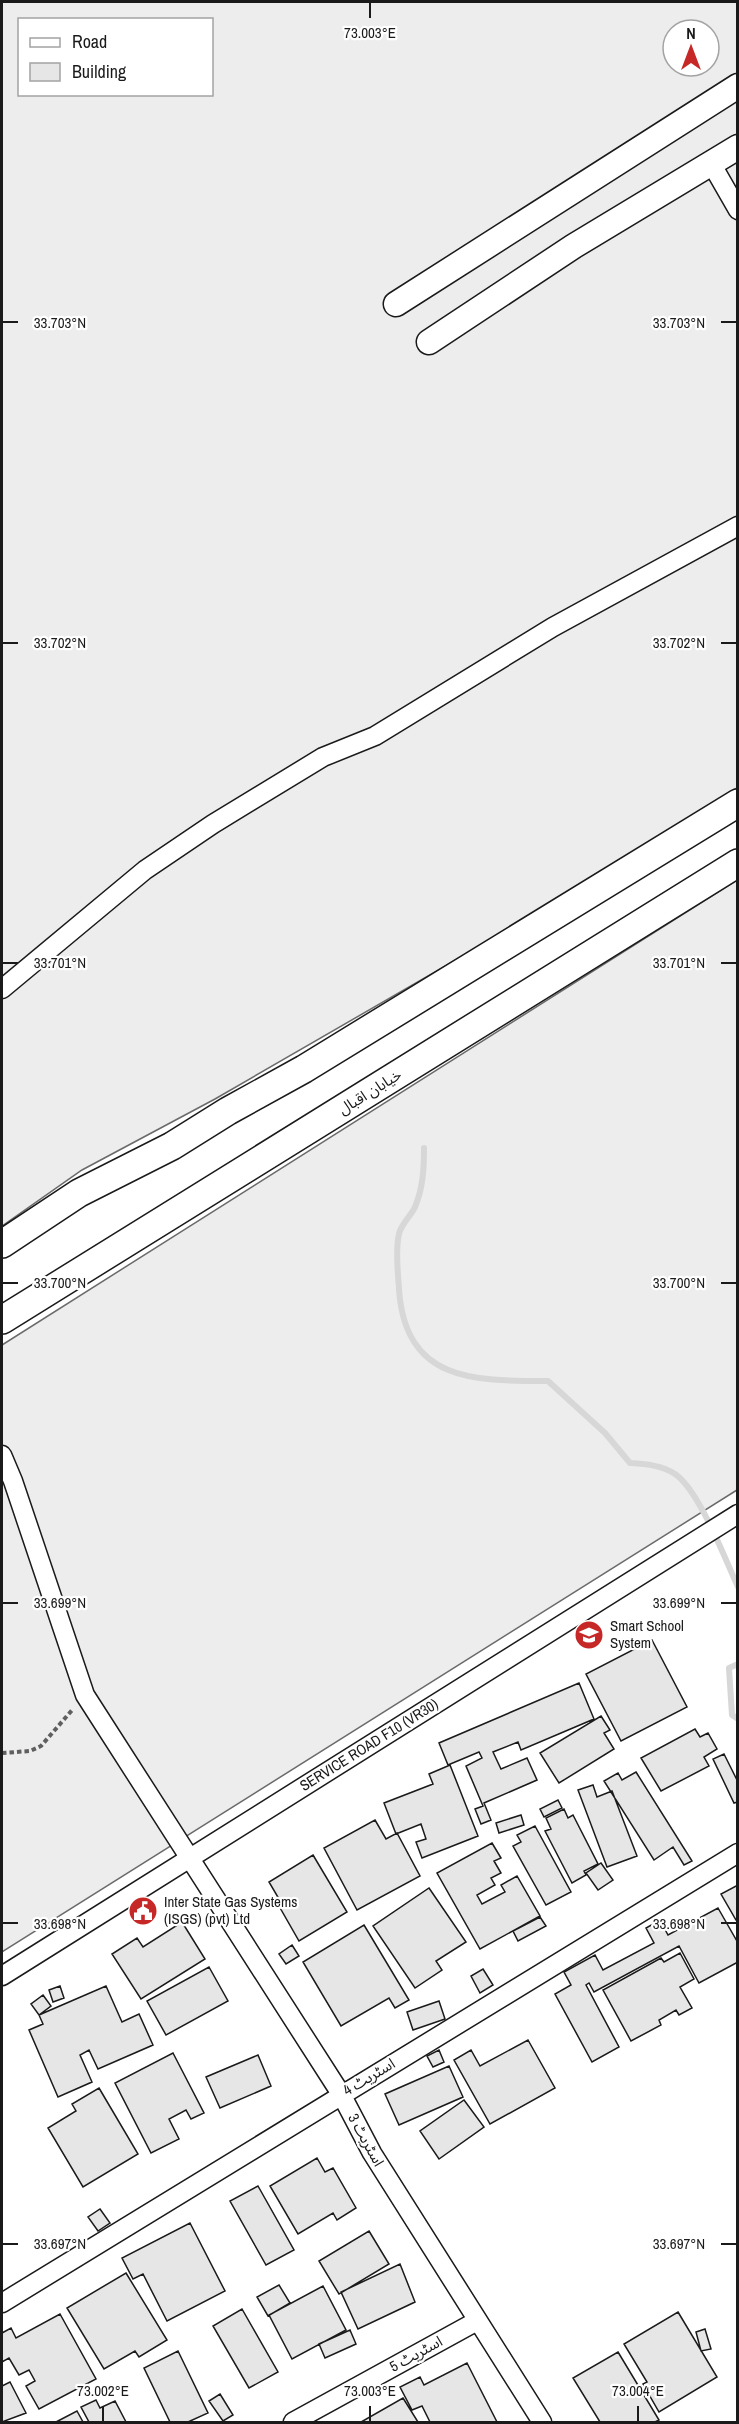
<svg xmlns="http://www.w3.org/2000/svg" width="739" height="2424" viewBox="0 0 739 2424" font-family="'Archivo Narrow','Noto Sans Arabic',sans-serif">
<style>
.built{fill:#ededed;stroke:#6a6a6a;stroke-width:1.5;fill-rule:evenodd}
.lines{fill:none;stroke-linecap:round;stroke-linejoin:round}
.stream{stroke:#d7d7d7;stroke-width:6}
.building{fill:#e6e6e6;stroke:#1a1a1a;stroke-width:1.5}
.street-casing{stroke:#1a1a1a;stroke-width:21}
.secondary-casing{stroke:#1a1a1a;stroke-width:27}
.primary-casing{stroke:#1a1a1a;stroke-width:30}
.path{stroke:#5f5f5f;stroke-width:4;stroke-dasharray:4.5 3;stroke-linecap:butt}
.street{stroke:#fff;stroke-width:18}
.secondary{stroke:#fff;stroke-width:24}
.primary{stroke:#fff;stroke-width:27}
.ticks{fill:none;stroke:#1a1a1a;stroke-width:2}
.labels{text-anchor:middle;stroke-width:4.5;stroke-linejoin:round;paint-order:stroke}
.street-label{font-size:15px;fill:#1a1a1a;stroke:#fff}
.poi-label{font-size:15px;fill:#1a1a1a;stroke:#fff;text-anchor:start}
.ticks-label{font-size:15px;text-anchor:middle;fill:#1a1a1a;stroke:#fff;stroke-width:4.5;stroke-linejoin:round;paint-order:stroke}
</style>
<rect width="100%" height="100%" fill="#fff"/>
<path class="built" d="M 2,2 L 737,2 L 737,788 L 537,913 L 215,1099 L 82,1170 L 2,1226 ZM 20,20 L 212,20 L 212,94 L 20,94 ZM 673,30 L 709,30 L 709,66 L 673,66 Z
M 737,880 L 737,1490 L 2,1952 L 2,1345 Z"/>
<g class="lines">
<path class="stream" d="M 424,1148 C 424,1169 423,1188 415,1207 C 411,1216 401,1224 399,1234 C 395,1251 398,1272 399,1289 C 405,1382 474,1381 548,1381 L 605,1433 L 630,1463 C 645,1464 662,1465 675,1474 C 699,1490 725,1559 738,1587
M 738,1664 L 729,1668 L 732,1715 L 738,1719"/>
</g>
<path class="building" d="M 652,1640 L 687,1707 L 621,1741 L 586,1674 Z
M 579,1683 L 594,1719 L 521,1750 L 518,1742 L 493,1752 L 501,1769 L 527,1758 L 537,1780 L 484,1803 L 491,1820 L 481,1824 L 475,1809 L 483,1806 L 466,1766 L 482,1758 L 479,1752 L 448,1765 L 439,1743 Z
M 601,1716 L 610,1730 L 604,1733 L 614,1749 L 559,1783 L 540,1753 Z
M 695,1729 L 700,1737 L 708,1733 L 717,1749 L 704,1757 L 709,1766 L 661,1791 L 641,1758 Z
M 724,1754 L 738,1782 L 738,1802 L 734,1803 L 713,1759 Z
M 450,1765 L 478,1836 L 422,1858 L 416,1842 L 426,1839 L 421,1824 L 396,1834 L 384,1803 L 433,1784 L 429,1774 Z
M 636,1772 L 692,1861 L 684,1865 L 673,1847 L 654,1860 L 604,1781 L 618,1773 L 622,1780 Z
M 593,1785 L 597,1797 L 612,1791 L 637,1856 L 607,1867 L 578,1790 Z
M 558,1800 L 562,1808 L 544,1817 L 540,1809 Z
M 564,1809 L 568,1818 L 573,1815 L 598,1864 L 584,1871 L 586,1875 L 572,1883 L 545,1831 L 551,1829 L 546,1818 Z
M 521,1815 L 524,1825 L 499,1833 L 496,1823 Z
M 375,1820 L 386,1839 L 397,1833 L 420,1876 L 357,1910 L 324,1848 Z
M 535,1826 L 571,1892 L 546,1905 L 513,1846 L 521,1842 L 517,1835 Z
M 492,1843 L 501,1858 L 494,1861 L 501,1873 L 491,1878 L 495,1885 L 477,1895 L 482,1904 L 505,1892 L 501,1885 L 517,1876 L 540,1916 L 480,1949 L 437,1873 Z
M 313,1855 L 347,1912 L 299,1941 L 279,1906 L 282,1904 L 269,1882 Z
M 601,1863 L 613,1880 L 598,1890 L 586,1873 Z
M 738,1885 L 738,1920 L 736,1920 L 721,1894 Z
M 429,1888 L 466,1942 L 436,1961 L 442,1970 L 415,1988 L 373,1926 Z
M 718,1908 L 738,1943 L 738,1962 L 699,1983 L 679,1946 L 594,1992 L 589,1983 L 586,1985 L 619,2047 L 592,2062 L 555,1994 L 571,1985 L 564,1972 L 595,1955 L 603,1970 L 654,1943 L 646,1928 L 660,1920 L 668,1935 Z
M 540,1917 L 546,1926 L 518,1941 L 513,1931 Z
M 182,1922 L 205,1959 L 141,1999 L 112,1954 L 137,1938 L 143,1947 Z
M 364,1925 L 409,2000 L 395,2008 L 389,1998 L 341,2026 L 303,1962 Z
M 292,1945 L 299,1956 L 286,1964 L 279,1954 Z
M 680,1953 L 694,1979 L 680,1987 L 692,2008 L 679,2015 L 676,2010 L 659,2020 L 661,2025 L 631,2041 L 603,1990 L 661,1958 L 664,1962 Z
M 209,1967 L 228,2001 L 166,2035 L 147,2001 Z
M 483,1969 L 493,1985 L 480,1993 L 471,1976 Z
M 60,1986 L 64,1998 L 53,2002 L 49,1990 Z
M 106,1986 L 122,2022 L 139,2014 L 153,2045 L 98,2069 L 89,2050 L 80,2055 L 92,2082 L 58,2097 L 29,2030 L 43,2024 L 39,2015 Z
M 43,1995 L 51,2006 L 39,2015 L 31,2004 Z
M 439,2001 L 445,2019 L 413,2030 L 407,2012 Z
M 528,2040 L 555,2088 L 490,2124 L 454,2060 L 471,2050 L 480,2066 Z
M 439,2050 L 444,2062 L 433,2067 L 427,2056 Z
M 173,2053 L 204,2113 L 191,2119 L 186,2110 L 169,2119 L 179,2139 L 151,2153 L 115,2083 Z
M 258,2055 L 271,2086 L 220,2108 L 206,2077 Z
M 449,2066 L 463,2097 L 399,2125 L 385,2094 Z
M 99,2088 L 138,2154 L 83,2187 L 48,2128 L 76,2111 L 72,2104 Z
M 464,2100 L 484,2127 L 439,2159 L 420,2131 Z
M 317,2158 L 325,2172 L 333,2168 L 356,2208 L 337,2220 L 333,2213 L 298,2234 L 270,2186 Z
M 258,2186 L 294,2250 L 266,2265 L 230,2201 Z
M 100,2209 L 110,2223 L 98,2231 L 88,2217 Z
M 190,2223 L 225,2291 L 167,2321 L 143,2274 L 133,2279 L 122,2258 Z
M 369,2231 L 389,2264 L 339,2294 L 319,2261 Z
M 400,2264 L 415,2302 L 358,2329 L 341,2292 Z
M 126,2273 L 167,2340 L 139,2357 L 135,2351 L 104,2369 L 67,2308 Z
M 279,2285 L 290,2303 L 268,2316 L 257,2297 Z
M 323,2286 L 346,2330 L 292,2359 L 269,2315 Z
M 242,2309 L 278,2372 L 249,2388 L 213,2326 Z
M 678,2312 L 717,2377 L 659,2412 L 643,2384 L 647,2382 L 624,2344 Z
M 678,2312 L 717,2377 L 659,2412 L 643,2384 L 647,2382 L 624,2344 Z
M 60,2314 L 96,2379 L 39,2409 L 26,2386 L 35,2381 L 29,2370 L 19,2375 L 9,2358 L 2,2362 L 2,2333 L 11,2328 L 16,2338 Z
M 705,2329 L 711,2349 L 701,2351 L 696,2332 Z
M 350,2330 L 356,2344 L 325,2358 L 319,2344 Z
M 178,2351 L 208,2413 L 188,2422 L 170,2422 L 144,2368 Z
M 618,2352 L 659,2420 L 655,2422 L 600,2422 L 573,2378 Z
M 618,2352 L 659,2420 L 655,2422 L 600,2422 L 573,2378 Z
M 467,2363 L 497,2422 L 430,2422 L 422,2406 L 412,2410 L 400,2387 L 420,2377 L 424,2385 Z
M 10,2382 L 26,2413 L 2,2422 L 2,2386 Z
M 220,2394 L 233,2415 L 223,2421 L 209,2401 Z
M 403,2398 L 418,2422 L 361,2422 Z
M 96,2400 L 100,2408 L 115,2401 L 126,2422 L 89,2422 L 81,2407 Z
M 77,2411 L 83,2422 L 56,2422 Z"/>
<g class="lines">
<g class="street-casing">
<path id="street" d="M 711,163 L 738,210
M 2,989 L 145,870 L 213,824 L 323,757 L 375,736 L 553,627 L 738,526
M 2,1455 L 13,1481 L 85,1695 L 341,2094 L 372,2153 L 542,2422
M 2,1976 L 738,1514
M 2,2303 L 738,1853
M 293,2422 L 477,2321"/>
</g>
<g class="secondary-casing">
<path id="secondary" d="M 396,304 L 738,86
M 429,342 L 574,246 L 738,147"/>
</g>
<g class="primary-casing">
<path id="primary" d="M 2,1244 L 79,1193 L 172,1146 L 228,1111 L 304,1069 L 738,803
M 2,1320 L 738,863"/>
</g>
<path class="path" d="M 2,1753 L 30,1751 L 41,1746 L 73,1709"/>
<use href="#street" class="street"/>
<use href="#secondary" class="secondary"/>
<use href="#primary" class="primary"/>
</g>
<path class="ticks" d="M 370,3 L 370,18M 3,322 L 18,322M 721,322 L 736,322M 3,643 L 18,643M 721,643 L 736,643M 3,963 L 18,963M 721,963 L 736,963M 3,1283 L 18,1283M 721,1283 L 736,1283M 3,1603 L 18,1603M 721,1603 L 736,1603M 3,1923 L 18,1923M 721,1923 L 736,1923M 3,2244 L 18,2244M 721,2244 L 736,2244M 103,2406 L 103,2421M 370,2406 L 370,2421M 638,2406 L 638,2421"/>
<defs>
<g id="school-disc" transform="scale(1.5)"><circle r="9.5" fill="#c62828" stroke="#fff"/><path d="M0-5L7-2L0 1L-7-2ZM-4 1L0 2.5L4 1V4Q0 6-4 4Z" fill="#fff"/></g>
<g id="civic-disc" transform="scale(1.5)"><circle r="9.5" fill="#c62828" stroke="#fff"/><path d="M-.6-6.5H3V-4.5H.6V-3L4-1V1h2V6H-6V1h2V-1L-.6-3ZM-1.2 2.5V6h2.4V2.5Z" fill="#fff"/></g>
</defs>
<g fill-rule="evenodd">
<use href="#school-disc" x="589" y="1635"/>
<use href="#civic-disc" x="143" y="1911"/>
</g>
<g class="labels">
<g class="street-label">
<text transform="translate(370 1092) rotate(-32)" y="5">خیابان اقبال</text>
<text transform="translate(369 1745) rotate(-32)" y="5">SERVICE ROAD F10 (VR30)</text>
<text transform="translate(369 2077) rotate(-31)" y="5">اسٹریٹ 4</text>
<text transform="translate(366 2140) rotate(61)" y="5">اسٹریٹ 3</text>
<text transform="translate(416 2354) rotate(-29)" y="5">اسٹریٹ 5</text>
</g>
<g class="poi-label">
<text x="610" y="1631">Smart School<tspan x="610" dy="17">System</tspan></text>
<text x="164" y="1907">Inter State Gas Systems<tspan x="164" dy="17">(ISGS) (pvt) Ltd</tspan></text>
</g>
</g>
<g class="ticks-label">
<text x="370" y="38">73.003°E</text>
<text x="60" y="328">33.703°N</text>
<text x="679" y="328">33.703°N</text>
<text x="60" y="648">33.702°N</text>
<text x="679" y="648">33.702°N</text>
<text x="60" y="968">33.701°N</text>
<text x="679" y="968">33.701°N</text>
<text x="60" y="1288">33.700°N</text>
<text x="679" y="1288">33.700°N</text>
<text x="60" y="1608">33.699°N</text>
<text x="679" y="1608">33.699°N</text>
<text x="60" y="1929">33.698°N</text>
<text x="679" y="1929">33.698°N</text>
<text x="60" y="2249">33.697°N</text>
<text x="679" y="2249">33.697°N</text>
<text x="103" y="2396">73.002°E</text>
<text x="370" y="2396">73.003°E</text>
<text x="638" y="2396">73.004°E</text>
</g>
<rect width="739" height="2424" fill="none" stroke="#1a1a1a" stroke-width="6"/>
<rect x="18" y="18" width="195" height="78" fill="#ffffff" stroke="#a3a3a3" stroke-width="1.5"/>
<rect x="30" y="38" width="30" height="9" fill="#ffffff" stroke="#a3a3a3" stroke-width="1.5"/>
<text x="72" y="48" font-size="18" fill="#1a1a1a">Road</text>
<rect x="30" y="63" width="30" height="18" fill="#e6e6e6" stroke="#a3a3a3" stroke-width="1.5"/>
<text x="72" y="78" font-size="18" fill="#1a1a1a">Building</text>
<g transform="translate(691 48)"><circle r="28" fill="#ffffff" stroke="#a3a3a3" stroke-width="1.5"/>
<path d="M0-4.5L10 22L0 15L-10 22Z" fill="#c62828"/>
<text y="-9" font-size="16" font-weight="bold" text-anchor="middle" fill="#1a1a1a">N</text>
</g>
</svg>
